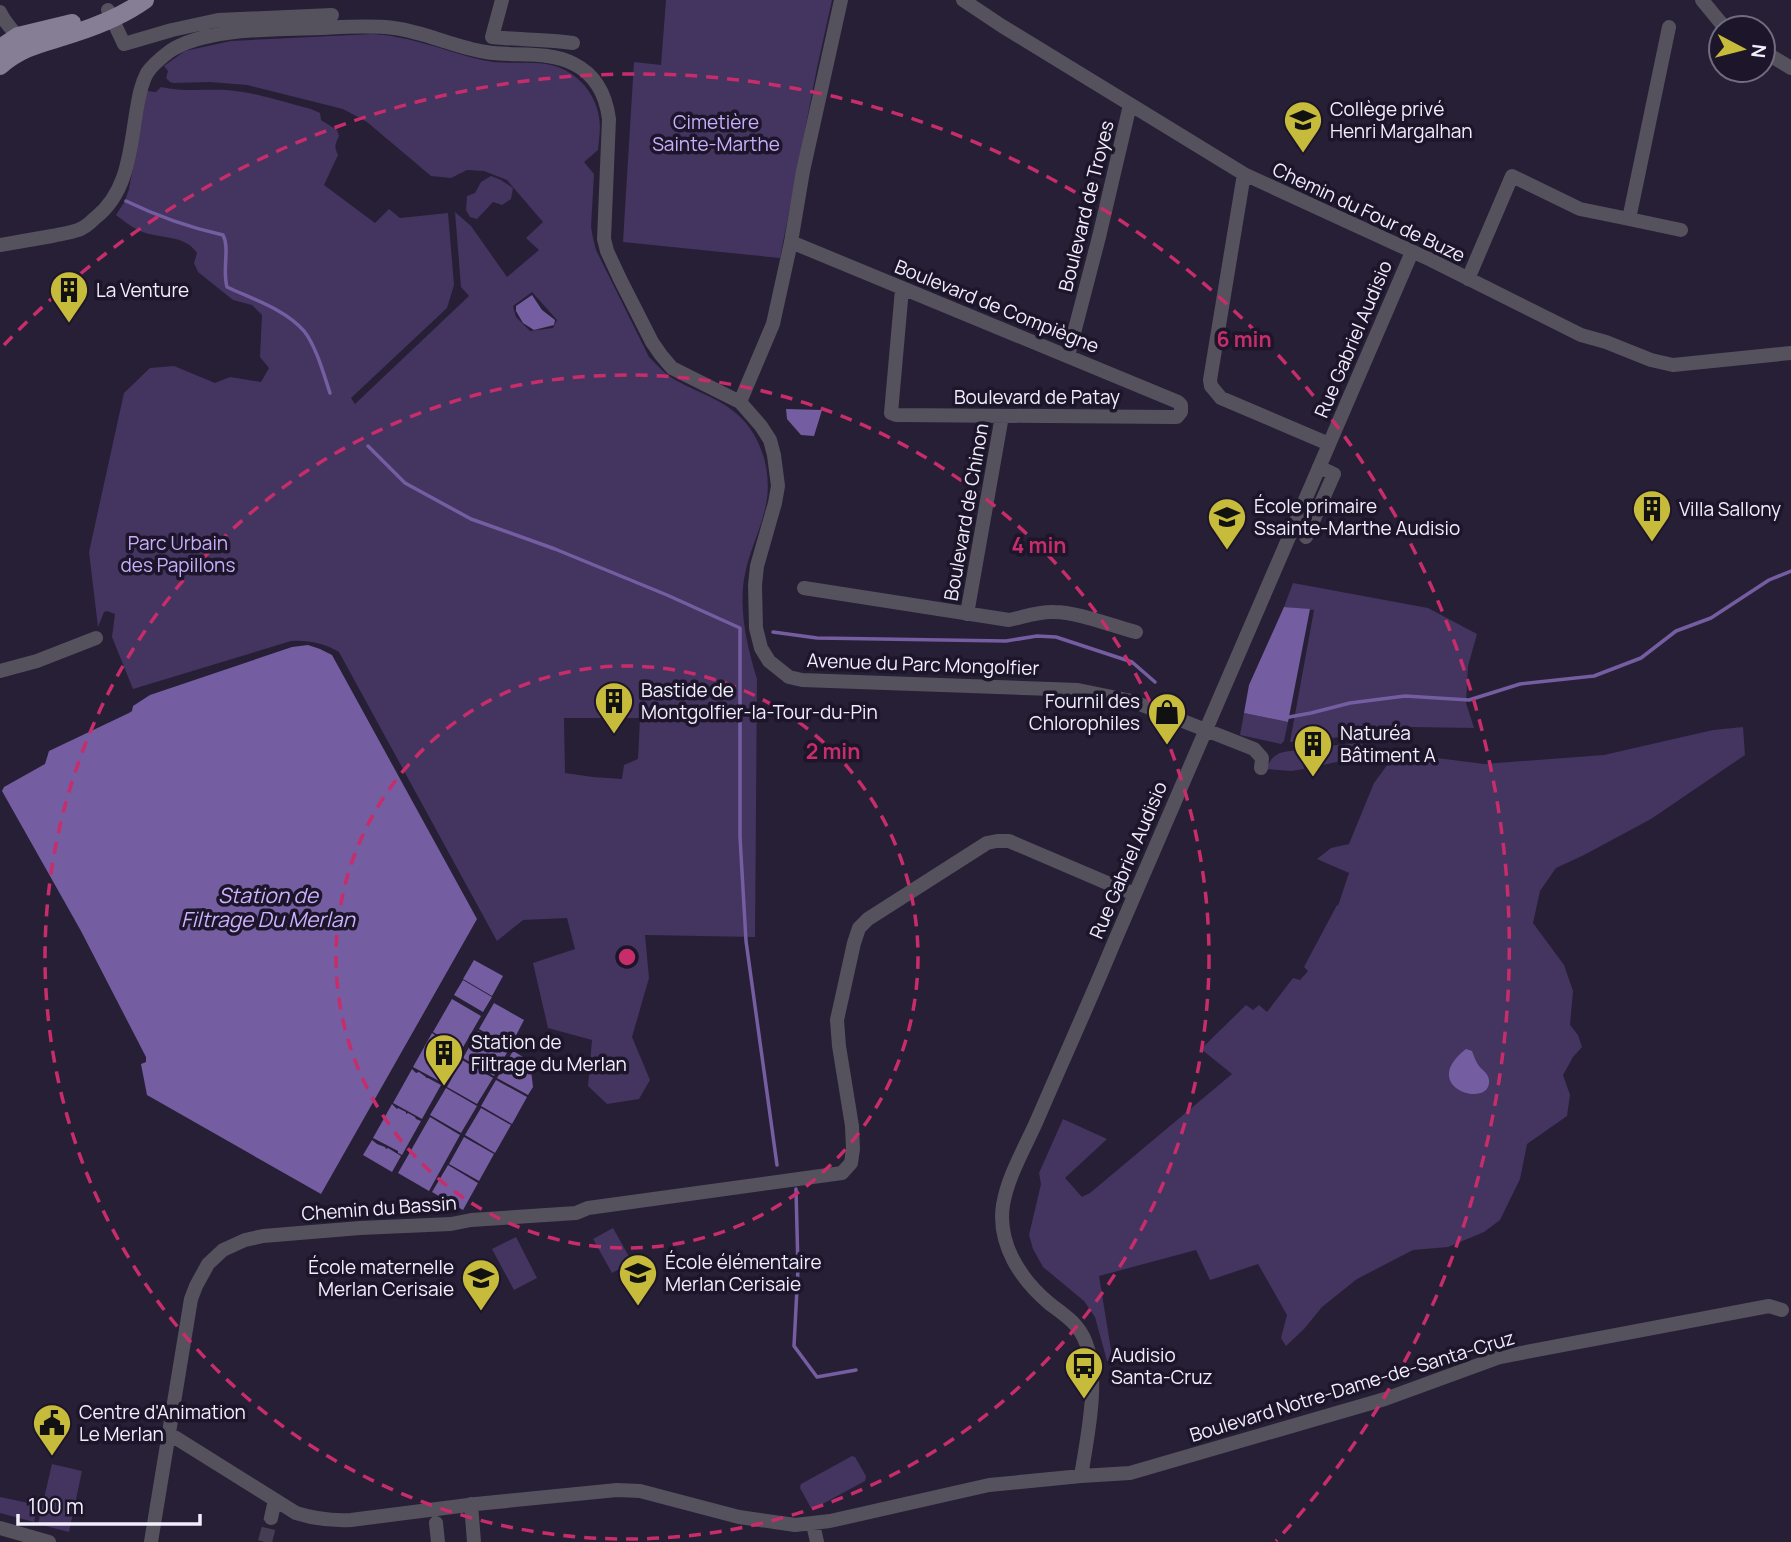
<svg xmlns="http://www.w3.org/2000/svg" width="1791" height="1542" viewBox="0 0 1791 1542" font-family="Manrope,sans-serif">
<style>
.green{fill:#443460;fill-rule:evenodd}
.water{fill:#755da1}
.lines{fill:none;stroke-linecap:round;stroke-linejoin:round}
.stream{stroke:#755da1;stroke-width:3.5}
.minor-tunnel{stroke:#453e53;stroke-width:14;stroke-dasharray:14 7;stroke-linecap:butt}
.minor{stroke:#55515d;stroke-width:14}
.major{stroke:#857e95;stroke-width:18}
.ring{fill:none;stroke:#c72d6b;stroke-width:3.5;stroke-dasharray:12 9}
.labels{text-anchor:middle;stroke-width:7;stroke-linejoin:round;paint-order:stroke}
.poi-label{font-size:19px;fill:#f2eefd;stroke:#1d162b;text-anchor:start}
.park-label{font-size:19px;fill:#c8affb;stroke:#1d162b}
.street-label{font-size:19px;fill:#f2eefd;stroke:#1d162b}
.water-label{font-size:21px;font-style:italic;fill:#ccb2ff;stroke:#1d162b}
.centre{fill:#c72d6b;stroke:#1d162b;stroke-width:3.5}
.ring-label{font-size:21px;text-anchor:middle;font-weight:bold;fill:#c72d6b;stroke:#1d162b;stroke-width:7;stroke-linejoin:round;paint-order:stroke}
</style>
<rect width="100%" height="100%" fill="#271f35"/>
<path class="green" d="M 666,0 L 832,0 L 817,68 L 780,258 L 623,242 L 634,62 L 661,65 Z
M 372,34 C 410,36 445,51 482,60 C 502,65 525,61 546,64 C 573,68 595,90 599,117 C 601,128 599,139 598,150 L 584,162 L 594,174 L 591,227 L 593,238 L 596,250 L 649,357 C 658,366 666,375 677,381 C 701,394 727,401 745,422 C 766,447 773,482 764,513 C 759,533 749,553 745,574 C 738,608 747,647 757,679 L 755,937 L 645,935 L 649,978 L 632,1037 L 650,1080 L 639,1099 L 607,1104 L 588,1086 L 592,1040 L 548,1028 L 533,963 L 575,949 L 567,918 L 523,920 L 497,941 L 339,652 C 324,643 308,640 291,641 L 133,689 L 112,637 L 115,614 L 107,611 L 104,612 L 98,627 L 89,552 L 124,393 L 150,368 L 174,366 L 215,383 L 230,377 L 261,382 L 269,368 L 260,357 L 262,315 L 252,305 L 233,300 L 198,272 L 194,263 L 197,253 C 185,234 158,239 140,231 C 131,227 123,220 116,215 L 125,201 L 129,189 L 147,91 L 156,92 L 161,87 C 183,92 204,89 226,90 C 255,92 283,102 311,109 L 320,113 L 321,120 L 337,130 L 339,136 C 335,144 334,147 338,155 L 324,185 L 375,223 L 389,209 L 400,218 L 448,213 L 454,285 L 447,308 L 351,398 L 355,404 L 469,296 L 461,287 L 455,212 L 471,226 L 507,277 L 539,250 L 526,238 L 543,222 L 507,180 L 484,171 L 467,170 L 451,178 L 431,176 L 367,122 L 343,109 L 247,85 L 210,82 L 174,83 L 170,82 L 166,78 L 168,71 L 164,66 L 185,51 L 231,41 ZM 532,292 L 557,320 L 553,328 L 530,331 L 516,317 L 513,306 ZM 564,718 L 640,718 L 638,759 L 624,765 L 622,779 L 593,777 L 565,773 Z
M 491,176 L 501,180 L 513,188 L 511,199 L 502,205 L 493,202 L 477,219 L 470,217 L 466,210 L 467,196 L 475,193 L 481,182 Z
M 1293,583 L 1428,608 L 1477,634 L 1468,666 L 1466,703 L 1474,728 L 1412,727 L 1303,742 L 1290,742 L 1314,610 L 1284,607 Z
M 1244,713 L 1288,722 L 1284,741 L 1281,744 L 1240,735 Z
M 1743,727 L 1745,755 L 1651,819 L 1584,855 L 1556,868 L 1540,891 L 1533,923 L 1564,965 L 1573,991 L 1570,1025 L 1578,1035 L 1582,1047 L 1573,1057 L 1563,1075 L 1570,1095 L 1567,1116 L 1527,1144 L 1520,1179 L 1500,1220 L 1484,1232 L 1448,1247 L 1413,1250 L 1357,1279 L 1322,1307 L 1304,1329 L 1286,1346 L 1281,1338 L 1287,1315 L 1258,1264 L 1210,1280 L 1196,1250 L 1099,1276 L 1113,1362 L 1107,1361 L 1095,1317 L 1084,1301 L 1043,1267 L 1033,1249 L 1029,1235 L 1041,1184 L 1039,1173 L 1063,1119 L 1107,1139 L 1065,1178 L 1082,1197 L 1090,1193 L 1232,1074 L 1201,1049 L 1246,1005 L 1253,1010 L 1259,1005 L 1267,1012 L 1293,978 L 1300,980 L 1308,971 L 1304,967 L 1337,905 L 1338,906 L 1349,873 L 1317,859 L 1331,848 L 1349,844 L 1374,783 L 1388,764 L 1437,758 L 1484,764 L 1604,755 L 1713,730 Z
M 1362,742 L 1364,756 L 1309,768 L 1305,749 Z
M 1300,750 L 1304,769 L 1291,771 L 1266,769 C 1274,751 1282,752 1300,750 Z
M 613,1228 L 632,1262 L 612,1273 L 593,1239 Z
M 516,1237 L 537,1278 L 514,1290 L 492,1249 Z
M 852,1456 L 855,1457 L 866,1476 L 865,1481 L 815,1508 L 811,1508 L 800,1488 L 801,1484 Z
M 52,1464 L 82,1471 L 69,1532 L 38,1524 Z
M 0,1497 L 38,1505 L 34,1522 L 0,1513 Z"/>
<path class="water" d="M 532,295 L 542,310 L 555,320 L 554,325 L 534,330 L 523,323 L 516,311 L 516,306 Z
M 786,409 L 822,410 L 814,436 L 801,435 L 787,419 Z
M 1284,607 L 1310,609 L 1288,722 L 1244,713 L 1249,685 Z
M 308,645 L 320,649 L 332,655 L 477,919 L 321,1194 L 147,1095 L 141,1064 L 146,1062 L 146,1057 L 81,931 L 2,791 L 4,787 L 45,764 L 49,751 L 129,713 L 132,711 L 133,706 L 150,695 L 292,647 Z
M 474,960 L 503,976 L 492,996 L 463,979 Z
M 463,980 L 492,997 L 483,1012 L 454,995 Z
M 452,999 L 481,1016 L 462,1049 L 433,1032 Z
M 494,1003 L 524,1020 L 510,1047 L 479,1029 Z
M 478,1031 L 509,1049 L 494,1076 L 463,1058 Z
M 432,1033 L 446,1043 L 455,1046 L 456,1048 L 461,1050 L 442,1084 L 439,1081 L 413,1067 Z
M 1466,1049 L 1472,1051 C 1474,1056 1476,1062 1479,1066 C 1483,1071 1488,1073 1489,1080 C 1492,1110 1416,1088 1466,1049 Z
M 513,1051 L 530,1061 L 533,1087 L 528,1095 L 497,1078 Z
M 462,1060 L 493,1078 L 477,1104 L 447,1087 Z
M 412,1069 L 416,1073 L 419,1072 L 426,1077 L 426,1078 L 428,1078 L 441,1085 L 422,1119 L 393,1103 Z
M 496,1080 L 527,1097 L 512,1124 L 481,1106 Z
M 446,1088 L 477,1106 L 461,1133 L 430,1115 Z
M 392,1104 L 397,1109 L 398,1108 L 406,1112 L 406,1114 L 408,1113 L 415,1117 L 416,1119 L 421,1121 L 402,1155 L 398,1153 L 398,1151 L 373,1138 Z
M 481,1108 L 511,1125 L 495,1153 L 465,1135 Z
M 430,1117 L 460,1135 L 429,1191 L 398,1173 Z
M 464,1137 L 494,1154 L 479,1181 L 449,1164 Z
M 372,1140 L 377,1144 L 385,1147 L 386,1149 L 388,1148 L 401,1156 L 392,1172 L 363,1155 Z
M 448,1165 L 478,1183 L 463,1210 L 432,1192 Z"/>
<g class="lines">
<path class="stream" d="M 126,201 C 159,217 187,227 223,235 C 230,248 222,270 227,287 C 252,299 285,309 304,331 C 316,346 324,375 330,393
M 368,446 L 405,483 L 471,519 L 555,549 L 667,595 L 740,628 L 740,837 L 746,941 L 777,1165
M 773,632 L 817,638 L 1006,641 L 1037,636 L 1056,637 L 1132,662 L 1155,682
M 1284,718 L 1311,713 L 1350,703 L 1405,696 L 1469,700 L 1520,684 L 1594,676 L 1641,658 L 1676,631 L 1711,618 L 1769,580 L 1791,571
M 796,1189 L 798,1269 L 794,1346 L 817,1377 L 856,1370"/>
<path class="minor-tunnel" d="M 265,1542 L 271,1518"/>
<path class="minor" d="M 502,0 L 492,37 C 519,40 546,39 573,43
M 963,0 L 1002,26 L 1244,174 L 1431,260 L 1581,335 L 1606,342 L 1651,360 L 1673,365 L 1791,353
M 1702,0 L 1725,28
M 108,10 L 124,44 L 172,30 L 218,20 L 332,15
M 0,12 C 5,24 16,32 22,44
M 1763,51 L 1791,68
M 1244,174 L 1210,380 L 1211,386 L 1221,398 L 1329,444
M 1629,219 L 1681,230
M 791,242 L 1178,402 L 1181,405 L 1181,412 L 1177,417 L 1173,417 L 896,415 L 891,413 L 902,289
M 0,245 C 17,242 35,239 52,236 C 60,234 70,233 78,230 C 84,228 90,223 95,218 C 129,192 130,147 137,108 C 139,96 141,84 147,73 C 153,64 162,57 170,51 C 207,27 276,30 320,28 C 344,27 370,25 394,28 C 425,32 454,47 486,52 C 514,57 548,50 574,64 C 596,75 606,96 609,119 L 604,239 L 607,251 L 620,279 L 652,342 L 661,355 L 672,368 L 740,402 L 761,426 L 770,440 L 774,455 L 778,486 L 775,503 L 757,566 L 755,585 L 756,628 L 761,648 L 769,661 L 789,677 L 802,680 L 1078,690 L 1132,701 L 1254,749 L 1262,758 L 1261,768
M 1468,279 L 1512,176 L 1580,209 L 1629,219 L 1669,27
M 1068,356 L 1099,237 L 1130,105
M 740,402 L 773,324 L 791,242 L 803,171 L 841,0
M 1306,537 L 1334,474 L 1319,467
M 804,588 L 1009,620 C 1024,617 1039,611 1054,612 C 1078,612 1112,626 1136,632
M 967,614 L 1002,416
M 0,671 L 37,661 L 96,638
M 168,1433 L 296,1513 C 315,1519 332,1521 351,1520 L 476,1504 L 617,1490 L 640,1491 L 739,1517 L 795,1525 L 830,1521 L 989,1485 L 1081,1476 L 1130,1473 L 1385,1399 L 1500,1357 L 1769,1306 L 1782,1310
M 1081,1476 C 1087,1439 1100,1378 1086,1343 C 1079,1324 1065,1315 1050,1304 C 1021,1280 997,1244 1003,1205 C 1008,1175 1026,1146 1038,1118 C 1063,1060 1089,1003 1113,945 C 1212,713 1312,482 1412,252
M 471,1504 L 474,1542
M 271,1518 L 275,1500
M 436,1523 L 438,1542
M 813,1524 L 817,1542
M 0,1528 L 49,1542
M 151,1542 L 191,1299 L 196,1286 L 208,1264 L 223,1250 L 245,1240 L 263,1236 L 360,1228 L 451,1224 L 471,1220 L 576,1213 L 588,1208 L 842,1173 L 851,1163 L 853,1149 L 852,1126 L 839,1046 L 837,1020 L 854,943 L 859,928 L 868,919 L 987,843 L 997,841 L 1009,841 L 1119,888 L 1135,894"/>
<path class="major" d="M 0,48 L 18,36 L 72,23
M 0,66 C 24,45 46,43 75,33 C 100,25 124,15 145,0"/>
</g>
<g class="ring">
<circle cx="627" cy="957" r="291"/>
<circle cx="627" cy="957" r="582"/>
<path d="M4 345A873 873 0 0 1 1276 1541"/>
</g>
<defs>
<g id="school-pin" transform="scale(2.0125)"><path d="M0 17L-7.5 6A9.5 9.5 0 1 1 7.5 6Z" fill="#c7bb3b" stroke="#1d162b"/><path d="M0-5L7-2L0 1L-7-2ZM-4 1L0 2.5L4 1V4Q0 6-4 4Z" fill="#111"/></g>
<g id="building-pin" transform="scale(2.0125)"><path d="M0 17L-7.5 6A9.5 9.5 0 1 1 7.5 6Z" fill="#c7bb3b" stroke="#1d162b"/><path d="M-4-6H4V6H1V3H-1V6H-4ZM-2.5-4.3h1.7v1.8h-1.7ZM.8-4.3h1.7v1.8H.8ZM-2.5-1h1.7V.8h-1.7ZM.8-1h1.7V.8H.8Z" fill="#111"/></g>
<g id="shop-pin" transform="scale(2.0125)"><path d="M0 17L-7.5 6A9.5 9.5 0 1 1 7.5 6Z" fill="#c7bb3b" stroke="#1d162b"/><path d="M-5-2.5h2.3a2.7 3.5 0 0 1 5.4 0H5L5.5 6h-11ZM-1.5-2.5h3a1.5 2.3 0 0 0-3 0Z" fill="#111"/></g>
<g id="bus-pin" transform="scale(2.0125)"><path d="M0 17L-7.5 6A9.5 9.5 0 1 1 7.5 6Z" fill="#c7bb3b" stroke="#1d162b"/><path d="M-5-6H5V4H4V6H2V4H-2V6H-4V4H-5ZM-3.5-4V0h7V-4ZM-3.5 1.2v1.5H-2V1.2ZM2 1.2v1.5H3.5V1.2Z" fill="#111"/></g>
<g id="civic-pin" transform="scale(2.0125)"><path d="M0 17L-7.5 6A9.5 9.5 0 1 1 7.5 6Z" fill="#c7bb3b" stroke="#1d162b"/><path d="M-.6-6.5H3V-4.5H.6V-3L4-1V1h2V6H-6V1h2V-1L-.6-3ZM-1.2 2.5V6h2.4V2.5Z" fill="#111"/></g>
</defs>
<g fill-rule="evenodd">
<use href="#school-pin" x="1303" y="120"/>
<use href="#building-pin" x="69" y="290"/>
<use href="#building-pin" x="1652" y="509"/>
<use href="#school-pin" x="1227" y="517"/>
<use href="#building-pin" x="614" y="701"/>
<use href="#shop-pin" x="1167" y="712"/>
<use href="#building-pin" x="1313" y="744"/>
<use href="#building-pin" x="444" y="1053"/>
<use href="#school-pin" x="638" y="1273"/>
<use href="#school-pin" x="481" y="1278"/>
<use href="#bus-pin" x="1084" y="1366"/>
<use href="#civic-pin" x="52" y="1423"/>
</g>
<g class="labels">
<g class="poi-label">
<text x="1330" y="116">Collège privé<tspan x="1330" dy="22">Henri Margalhan</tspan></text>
<text x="96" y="297">La Venture</text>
<text x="1254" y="513">École primaire<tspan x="1254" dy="22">Ssainte-Marthe Audisio</tspan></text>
<text x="1679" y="516">Villa Sallony</text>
<text x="641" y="697">Bastide de<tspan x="641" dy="22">Montgolfier-la-Tour-du-Pin</tspan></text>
<text x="1140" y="708" text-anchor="end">Fournil des<tspan x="1140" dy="22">Chlorophiles</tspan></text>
<text x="1340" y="740">Naturéa<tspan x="1340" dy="22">Bâtiment A</tspan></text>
<text x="471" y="1049">Station de<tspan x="471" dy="22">Filtrage du Merlan</tspan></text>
<text x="665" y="1269">École élémentaire<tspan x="665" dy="22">Merlan Cerisaie</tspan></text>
<text x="454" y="1274" text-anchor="end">École maternelle<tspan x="454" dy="22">Merlan Cerisaie</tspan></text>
<text x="1111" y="1362">Audisio<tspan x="1111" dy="22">Santa-Cruz</tspan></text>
<text x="79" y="1419">Centre d'Animation<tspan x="79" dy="22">Le Merlan</tspan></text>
</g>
<g class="park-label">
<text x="716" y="129">Cimetière<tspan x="716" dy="22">Sainte-Marthe</tspan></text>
<text x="178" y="550">Parc Urbain<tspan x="178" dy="22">des Papillons</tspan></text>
</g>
<g class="street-label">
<text transform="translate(1086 206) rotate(-76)" y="7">Boulevard de Troyes</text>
<text transform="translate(1369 212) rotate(25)" y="7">Chemin du Four de Buze</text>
<text transform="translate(997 306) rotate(22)" y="7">Boulevard de Compiègne</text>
<text transform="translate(1353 339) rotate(-67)" y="7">Rue Gabriel Audisio</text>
<text x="1037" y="404">Boulevard de Patay</text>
<text transform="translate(966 512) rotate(-80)" y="7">Boulevard de Chinon</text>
<text transform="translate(923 664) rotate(2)" y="7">Avenue du Parc Mongolfier</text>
<text transform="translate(1128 860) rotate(-67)" y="7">Rue Gabriel Audisio</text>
<text transform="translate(379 1208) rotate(-4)" y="7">Chemin du Bassin</text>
<text transform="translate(1352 1386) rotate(-17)" y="7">Boulevard Notre-Dame-de-Santa-Cruz</text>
</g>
<g class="water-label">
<text x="268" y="903">Station de<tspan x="268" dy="24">Filtrage Du Merlan</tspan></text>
</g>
</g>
<circle cx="627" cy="957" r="10" class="centre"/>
<g class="ring-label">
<text x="1244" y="347">6 min</text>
<text x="1039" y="553">4 min</text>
<text x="833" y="759">2 min</text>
</g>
<g transform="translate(1742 49) rotate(97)"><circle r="33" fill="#1d162b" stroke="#726c7f" stroke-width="2"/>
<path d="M0-5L12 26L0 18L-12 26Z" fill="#c7bb3b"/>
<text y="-10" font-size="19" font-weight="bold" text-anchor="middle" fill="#f2eefd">N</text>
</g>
<path d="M18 1514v10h182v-10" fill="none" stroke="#f2eefd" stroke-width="3.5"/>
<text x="28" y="1514" font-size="21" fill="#f2eefd" stroke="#1d162b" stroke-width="5" paint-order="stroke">100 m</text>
</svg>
